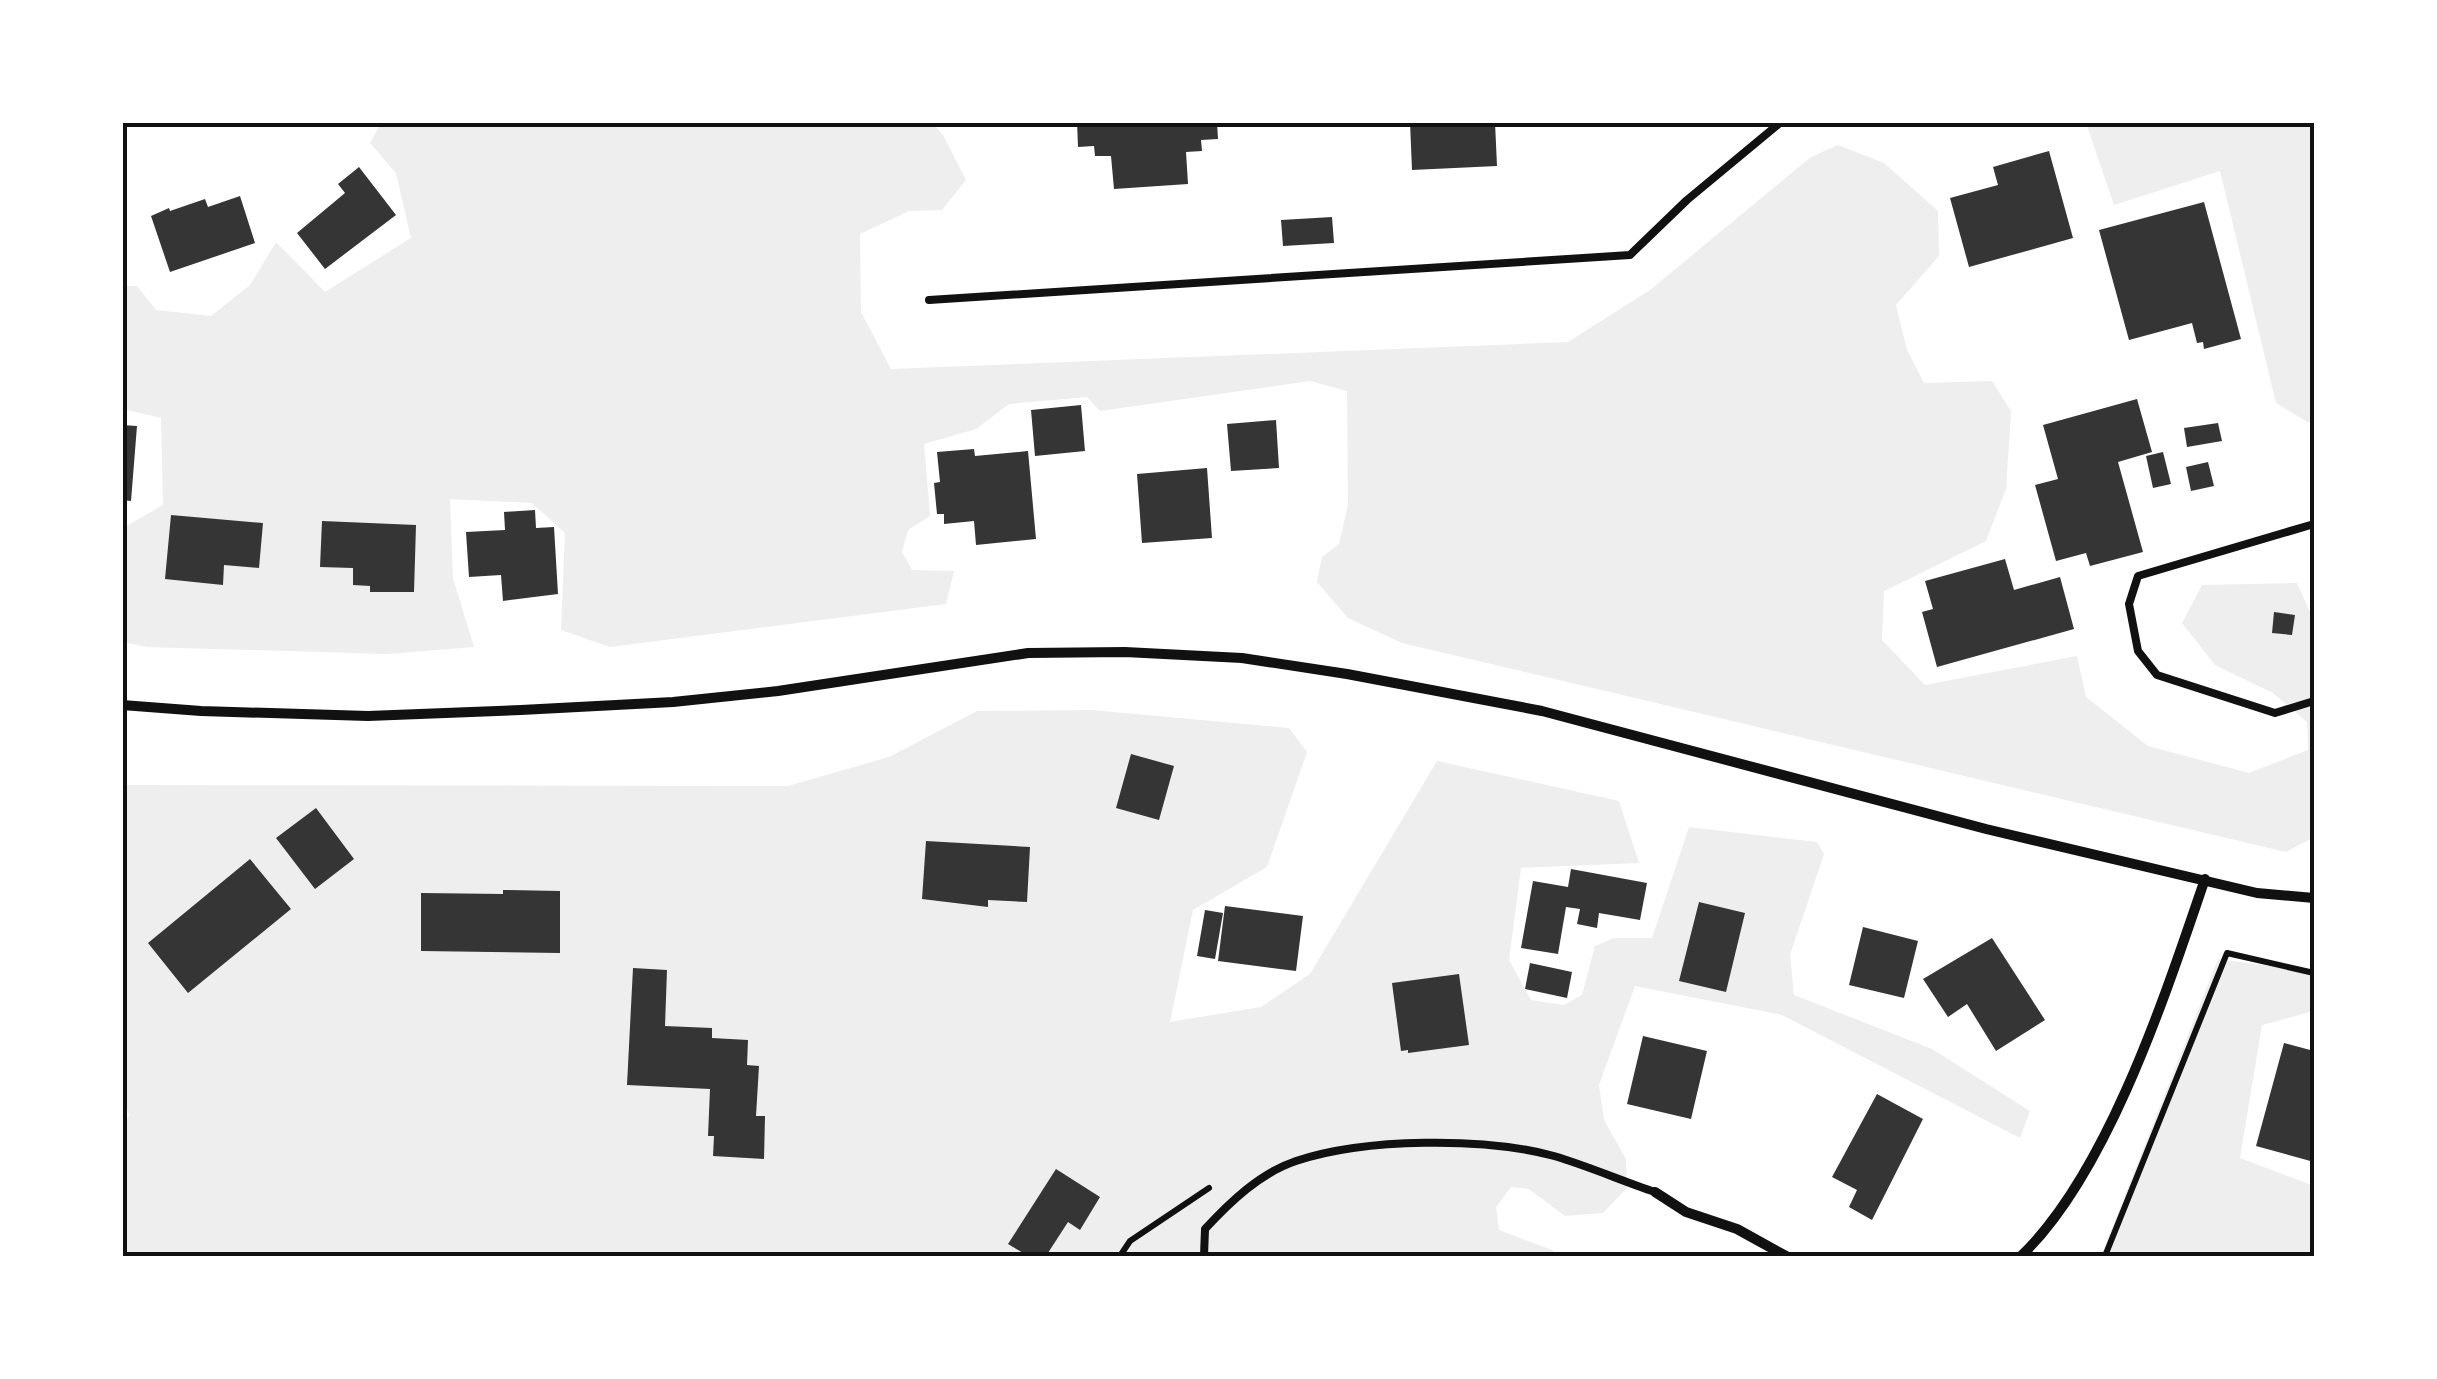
<svg xmlns="http://www.w3.org/2000/svg" width="2437" height="1379" viewBox="0 0 2437 1379" font-family="Arial,sans-serif">
<style>
.green{fill:#eee}
.building{fill:#353535}
.lines{fill:none;stroke-linecap:round;stroke-linejoin:round}
.path{stroke:#111;stroke-width:6}
.service{stroke:#111;stroke-width:8}
.minor{stroke:#111;stroke-width:10}
.neatline{fill:none;stroke:#111;stroke-width:4}
</style>
<rect width="100%" height="100%" fill="#fff"/>
<path class="green" d="M 381,123 L 932,123 L 943,135 L 966,180 L 942,210 L 909,211 L 860,234 L 861,312 L 891,369 L 1568,342 L 1650,290 L 1811,157 L 1838,145 L 1884,163 L 1938,211 L 1939,256 L 1896,305 L 1907,350 L 1924,383 L 1992,381 L 2011,411 L 2006,489 L 1986,541 L 1884,591 L 1882,640 L 1925,685 L 2077,656 L 2086,697 L 2148,746 L 2249,773 L 2308,750 L 2307,722 L 2273,693 L 2215,665 L 2182,623 L 2202,585 L 2297,583 L 2314,621 L 2314,837 L 2286,852 L 1402,643 L 1348,618 L 1317,582 L 1322,557 L 1339,544 L 1348,505 L 1347,391 L 1310,381 L 1100,411 L 1087,397 L 1009,404 L 976,429 L 924,444 L 930,516 L 908,530 L 902,552 L 912,570 L 954,571 L 946,604 L 610,647 L 561,630 L 565,533 L 532,503 L 450,499 L 453,578 L 474,647 L 387,654 L 147,647 L 123,642 L 123,528 L 163,505 L 161,418 L 123,409 L 123,286 L 137,286 L 156,310 L 211,316 L 250,285 L 276,242 L 325,292 L 411,238 L 396,173 L 370,143 Z
M 2086,123 L 2314,123 L 2314,403 L 2309,423 L 2276,403 L 2220,171 L 2114,205 Z
M 1092,710 L 1289,728 L 1307,752 L 1267,867 L 1193,910 L 1170,1022 L 1261,1007 L 1310,974 L 1437,761 L 1619,801 L 1639,863 L 1521,868 L 1509,960 L 1531,1000 L 1564,1005 L 1582,995 L 1595,946 L 1614,938 L 1652,938 L 1689,827 L 1817,842 L 1824,854 L 1790,955 L 1794,995 L 1932,1049 L 2030,1111 L 2020,1138 L 1782,1015 L 1635,986 L 1599,1085 L 1604,1120 L 1626,1159 L 1627,1188 L 1603,1213 L 1565,1216 L 1529,1189 L 1511,1187 L 1496,1207 L 1499,1230 L 1552,1250 L 1559,1256 L 123,1256 L 122,1135 L 129,1115 L 122,1095 L 123,785 L 788,786 L 889,757 L 977,711 Z
M 2218,959 L 2314,972 L 2314,1011 L 2262,1025 L 2240,1158 L 2314,1186 L 2314,1256 L 2101,1256 Z"/>
<path class="building" d="M 1077,122 L 1217,122 L 1218,139 L 1201,140 L 1202,151 L 1186,152 L 1188,184 L 1114,189 L 1111,156 L 1095,156 L 1094,146 L 1078,147 Z
M 1410,122 L 1495,122 L 1497,166 L 1412,170 Z
M 2049,151 L 2073,238 L 1969,267 L 1950,198 L 1998,185 L 1993,167 Z
M 359,167 L 396,215 L 325,269 L 297,233 L 345,193 L 338,184 Z
M 240,196 L 255,243 L 170,272 L 151,216 L 169,208 L 170,211 L 205,199 L 208,207 Z
M 2204,202 L 2241,339 L 2204,349 L 2203,342 L 2197,343 L 2192,323 L 2129,340 L 2099,230 Z
M 1332,217 L 1334,243 L 1283,246 L 1281,220 Z
M 2137,399 L 2152,452 L 2118,462 L 2143,552 L 2090,566 L 2086,553 L 2056,561 L 2035,485 L 2058,479 L 2043,425 Z
M 1081,405 L 1085,451 L 1035,456 L 1031,410 Z
M 1276,420 L 1279,468 L 1231,471 L 1227,424 Z
M 2218,423 L 2222,441 L 2187,447 L 2184,428 Z
M 122,425 L 137,426 L 131,501 L 122,500 Z
M 974,449 L 975,456 L 1028,451 L 1036,539 L 976,545 L 974,521 L 944,524 L 944,514 L 937,514 L 934,483 L 940,482 L 937,452 Z
M 2163,452 L 2171,484 L 2153,488 L 2146,456 Z
M 2208,462 L 2214,486 L 2191,491 L 2186,467 Z
M 1207,468 L 1212,538 L 1142,543 L 1137,474 Z
M 535,510 L 536,528 L 554,527 L 558,594 L 503,601 L 501,575 L 469,577 L 466,532 L 505,530 L 504,512 Z
M 171,515 L 263,523 L 259,568 L 224,565 L 223,585 L 165,579 Z
M 322,521 L 416,525 L 414,592 L 370,592 L 370,586 L 353,585 L 353,568 L 320,567 Z
M 2005,559 L 2014,590 L 2060,577 L 2074,629 L 1937,667 L 1922,612 L 1933,609 L 1925,581 Z
M 2274,612 L 2295,615 L 2292,635 L 2272,633 Z
M 1131,754 L 1174,766 L 1159,820 L 1116,808 Z
M 316,808 L 354,859 L 315,889 L 276,838 Z
M 926,841 L 1030,847 L 1027,902 L 988,900 L 988,907 L 922,899 Z
M 250,859 L 291,909 L 188,993 L 148,943 Z
M 1571,869 L 1647,883 L 1640,920 L 1599,913 L 1597,928 L 1577,924 L 1580,909 L 1566,907 L 1558,954 L 1521,948 L 1533,881 L 1568,887 Z
M 503,890 L 560,891 L 560,953 L 421,951 L 421,893 L 503,894 Z
M 1699,902 L 1745,913 L 1726,992 L 1679,981 Z
M 1225,906 L 1303,916 L 1296,971 L 1218,961 Z
M 1205,910 L 1223,913 L 1215,959 L 1197,956 Z
M 1863,927 L 1918,941 L 1904,998 L 1849,985 Z
M 1992,938 L 2045,1020 L 1996,1051 L 1967,1004 L 1948,1017 L 1923,979 Z
M 1530,963 L 1572,972 L 1567,998 L 1525,989 Z
M 633,968 L 667,970 L 665,1026 L 712,1028 L 712,1038 L 748,1040 L 747,1065 L 759,1066 L 756,1116 L 765,1116 L 764,1159 L 713,1156 L 714,1136 L 708,1136 L 710,1089 L 627,1085 Z
M 1459,974 L 1469,1045 L 1408,1053 L 1408,1050 L 1401,1051 L 1392,983 Z
M 1643,1036 L 1707,1051 L 1691,1119 L 1627,1104 Z
M 2284,1043 L 2314,1051 L 2314,1162 L 2256,1146 Z
M 1877,1094 L 1923,1119 L 1872,1220 L 1849,1207 L 1857,1190 L 1832,1177 Z
M 1056,1169 L 1100,1197 L 1080,1230 L 1068,1222 L 1046,1256 L 1028,1256 L 1008,1244 Z"/>
<g class="lines">
<path class="path" d="M 1120,1256 L 1130,1241 L 1209,1188
M 2105,1256 L 2227,953 L 2314,973"/>
<path class="service" d="M 929,300 L 1630,255 L 1687,200 L 1781,122
M 2314,524 L 2138,576 L 2129,604 L 2138,651 L 2157,675 L 2275,713 L 2314,701
M 1204,1256 L 1205,1229 C 1230,1202 1260,1173 1296,1161 C 1365,1138 1484,1137 1554,1156 C 1588,1166 1622,1181 1655,1192"/>
<path class="minor" d="M 122,705 L 201,711 L 368,716 L 521,710 L 673,702 L 778,691 L 1028,653 L 1125,652 L 1242,658 L 1347,674 L 1542,711 L 1986,829 L 2257,893 L 2314,898
M 1655,1192 L 1686,1212 L 1737,1229 L 1786,1256
M 2021,1256 C 2108,1173 2166,993 2205,879"/>
</g>
<rect width="2437" height="1379" fill="none" stroke="#ffffff" stroke-width="250"/>
<rect x="125" y="125" width="2187" height="1129" class="neatline"/>
</svg>
